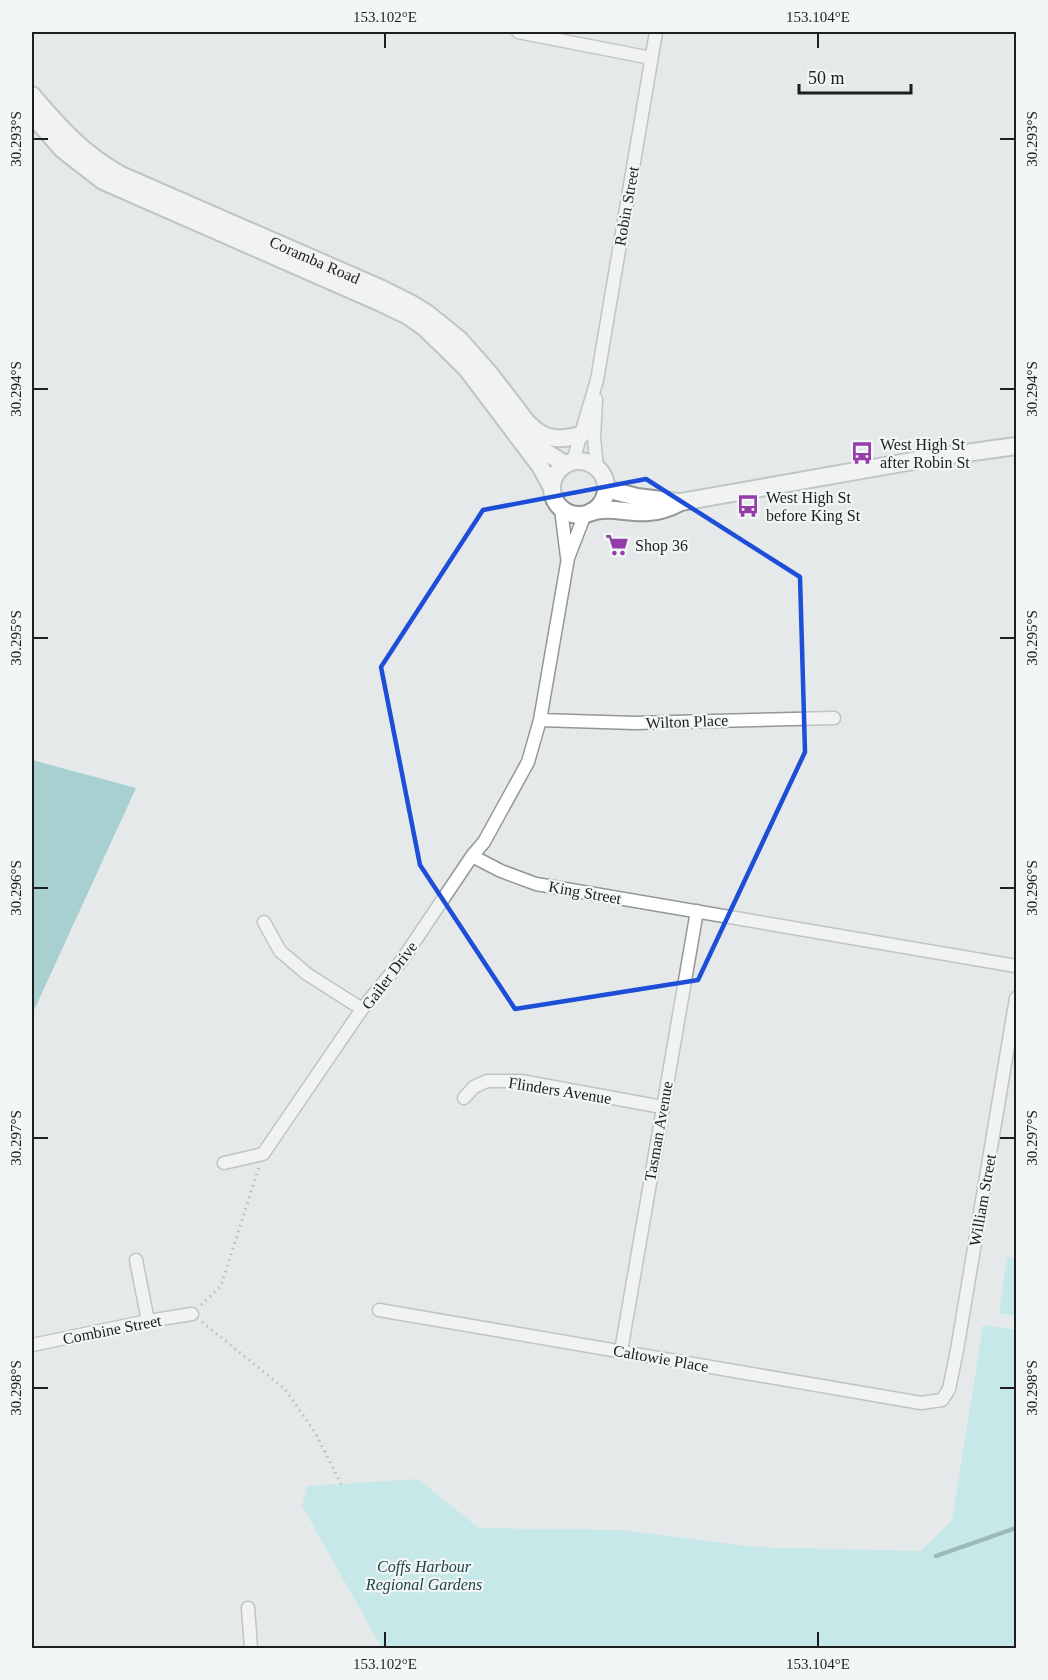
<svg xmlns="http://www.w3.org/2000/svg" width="1048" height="1680" viewBox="0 0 1048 1680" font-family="'Times New Roman',serif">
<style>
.green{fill:#a3e7e7}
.forest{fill:#60b2b3}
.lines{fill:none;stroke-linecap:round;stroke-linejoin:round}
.stream{stroke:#437e7e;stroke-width:4.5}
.street-casing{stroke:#939797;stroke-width:15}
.secondary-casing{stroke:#939797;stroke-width:20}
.path{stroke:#848787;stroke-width:3;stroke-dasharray:1.5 4.5;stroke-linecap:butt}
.street{stroke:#fff;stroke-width:12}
.secondary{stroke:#fff;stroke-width:16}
.marked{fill:none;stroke:#1d4ed8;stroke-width:4.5;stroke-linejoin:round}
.ticks{fill:none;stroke:#1d1f1f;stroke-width:2}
.labels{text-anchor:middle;stroke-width:4.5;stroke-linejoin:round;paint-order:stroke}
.street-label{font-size:16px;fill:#1d1f1f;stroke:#f2f6f6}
.poi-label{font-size:16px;fill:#1d1f1f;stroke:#f2f6f6;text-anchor:start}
.park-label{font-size:16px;font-style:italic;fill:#1d4444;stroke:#f2f6f6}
.neatline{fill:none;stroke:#1d1f1f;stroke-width:2}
.ticks-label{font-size:15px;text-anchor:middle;fill:#1d1f1f}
</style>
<rect width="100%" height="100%" fill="#e5e9e9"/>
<path class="green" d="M 1007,1257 L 1016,1259 L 1016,1316 L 999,1313 Z
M 983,1325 L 1016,1330 L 1016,1648 L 382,1648 L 302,1506 L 307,1486 L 418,1479 L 479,1528 L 622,1530 L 754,1547 L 920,1551 L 952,1521 Z"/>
<path class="forest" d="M 32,760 L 136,788 L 36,1006 L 32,1012 Z"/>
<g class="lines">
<path class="stream" d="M 936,1556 L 1016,1528"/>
<g class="street-casing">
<path id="street" d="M 518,32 L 651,58
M 596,399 L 594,438 L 597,468
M 573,461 L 597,380 L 656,32
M 561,509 L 567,557
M 540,720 L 634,723 L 834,718
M 472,856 L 501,871 L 536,884 L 1016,966
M 264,922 L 280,951 L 307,974 L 362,1009
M 464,1098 L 474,1087 L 487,1081 L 521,1081 L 662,1107
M 224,1163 L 263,1154 L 362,1009 L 402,960 L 472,856 L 484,842 L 528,762 L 540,720 L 568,558 L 585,514
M 136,1260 L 148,1321
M 379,1310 L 921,1403 L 942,1400 L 949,1389 L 957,1350 L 1016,998
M 32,1345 L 148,1321 L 192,1314
M 621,1351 L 697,911
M 248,1608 L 251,1648"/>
</g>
<g class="secondary-casing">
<g id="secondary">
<path id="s1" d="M 32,95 C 58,126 84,155 121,175 L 380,288 L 412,304 L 428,314 L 460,340 L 490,374 L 529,425 L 538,445 L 544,451 L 565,464"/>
<path d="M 32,115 L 63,150 L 103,181 L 381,303 L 408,316 L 425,328 L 466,368 L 540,466 L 551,486"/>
<path d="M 530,425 C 545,441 561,440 581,435"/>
<circle cx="579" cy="488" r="27"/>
<path d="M 606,489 L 637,497 L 678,502"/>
<path d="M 591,512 C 610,506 629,514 649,512 C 660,512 671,507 681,502 L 930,458 L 1016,446"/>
</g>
</g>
<path class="path" d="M 201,1305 L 221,1286 L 259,1167
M 202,1322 L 285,1389 L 316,1434 L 341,1484"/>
<use href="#street" class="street"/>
<use href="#secondary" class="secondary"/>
</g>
<path d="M0 0H1048V1680H0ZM 646,479 L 800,577 L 805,752 L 698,980 L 515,1009 L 420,865 L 381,667 L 483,510 Z" fill="#e5e9e9" fill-opacity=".55" fill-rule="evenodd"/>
<path class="marked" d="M 646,479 L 800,577 L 805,752 L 698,980 L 515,1009 L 420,865 L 381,667 L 483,510 Z"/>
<path class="ticks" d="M 385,33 L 385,48M 818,33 L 818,48M 33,139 L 48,139M 1000,139 L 1015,139M 33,389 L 48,389M 1000,389 L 1015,389M 33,638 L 48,638M 1000,638 L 1015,638M 33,888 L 48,888M 1000,888 L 1015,888M 33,1138 L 48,1138M 1000,1138 L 1015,1138M 33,1388 L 48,1388M 1000,1388 L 1015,1388M 385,1632 L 385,1647M 818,1632 L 818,1647"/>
<defs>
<g id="bus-bare" transform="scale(1.8)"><path d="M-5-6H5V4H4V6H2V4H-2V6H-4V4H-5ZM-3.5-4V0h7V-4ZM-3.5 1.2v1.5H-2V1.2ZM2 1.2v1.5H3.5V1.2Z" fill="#953da9" stroke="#f2f6f6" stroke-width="2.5" paint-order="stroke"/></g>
<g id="supermarket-bare" transform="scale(1.8)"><path d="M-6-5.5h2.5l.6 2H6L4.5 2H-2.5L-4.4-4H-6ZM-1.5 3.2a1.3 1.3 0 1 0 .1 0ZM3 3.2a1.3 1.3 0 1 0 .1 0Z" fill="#953da9" stroke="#f2f6f6" stroke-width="2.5" paint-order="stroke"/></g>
</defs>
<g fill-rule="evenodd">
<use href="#bus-bare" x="862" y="453"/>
<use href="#bus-bare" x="748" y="506"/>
<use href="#supermarket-bare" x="617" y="545"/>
</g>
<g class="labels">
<g class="street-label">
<text transform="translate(626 206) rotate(-80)" y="6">Robin Street</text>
<text dy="6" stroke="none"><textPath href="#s1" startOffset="332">Coramba Road</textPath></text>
<text transform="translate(687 721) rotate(-2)" y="6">Wilton Place</text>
<text transform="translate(585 892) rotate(10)" y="6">King Street</text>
<text transform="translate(389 975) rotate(-53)" y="6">Gailer Drive</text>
<text transform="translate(560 1090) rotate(9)" y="6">Flinders Avenue</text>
<text transform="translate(658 1131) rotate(-80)" y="6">Tasman Avenue</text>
<text transform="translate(982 1200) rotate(-80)" y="6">William Street</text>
<text transform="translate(112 1329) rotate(-11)" y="6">Combine Street</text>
<text transform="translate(661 1358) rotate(10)" y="6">Caltowie Place</text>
</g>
<g class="poi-label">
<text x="880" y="450">West High St<tspan x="880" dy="18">after Robin St</tspan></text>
<text x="766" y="503">West High St<tspan x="766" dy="18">before King St</tspan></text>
<text x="635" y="551">Shop 36</text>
</g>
<g class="park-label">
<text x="424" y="1572">Coffs Harbour<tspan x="424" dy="18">Regional Gardens</tspan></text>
</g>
</g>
<rect width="1048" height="1680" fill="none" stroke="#f2f6f6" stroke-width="66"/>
<path d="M799 84v9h112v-9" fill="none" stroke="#1d1f1f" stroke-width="3"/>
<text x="808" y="84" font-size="18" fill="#1d1f1f" stroke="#f2f6f6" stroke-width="4.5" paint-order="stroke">50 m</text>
<rect x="33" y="33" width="982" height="1614" class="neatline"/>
<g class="ticks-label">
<text x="385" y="22">153.102°E</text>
<text x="818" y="22">153.104°E</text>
<text transform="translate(16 139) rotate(-90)" y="5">30.293°S</text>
<text transform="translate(1032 139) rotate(-90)" y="5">30.293°S</text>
<text transform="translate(16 389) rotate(-90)" y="5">30.294°S</text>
<text transform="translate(1032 389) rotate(-90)" y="5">30.294°S</text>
<text transform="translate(16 638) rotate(-90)" y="5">30.295°S</text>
<text transform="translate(1032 638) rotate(-90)" y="5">30.295°S</text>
<text transform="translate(16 888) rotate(-90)" y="5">30.296°S</text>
<text transform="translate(1032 888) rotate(-90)" y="5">30.296°S</text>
<text transform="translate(16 1138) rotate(-90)" y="5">30.297°S</text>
<text transform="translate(1032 1138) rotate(-90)" y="5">30.297°S</text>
<text transform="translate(16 1388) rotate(-90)" y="5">30.298°S</text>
<text transform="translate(1032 1388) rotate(-90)" y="5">30.298°S</text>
<text x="385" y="1669">153.102°E</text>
<text x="818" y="1669">153.104°E</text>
</g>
</svg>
